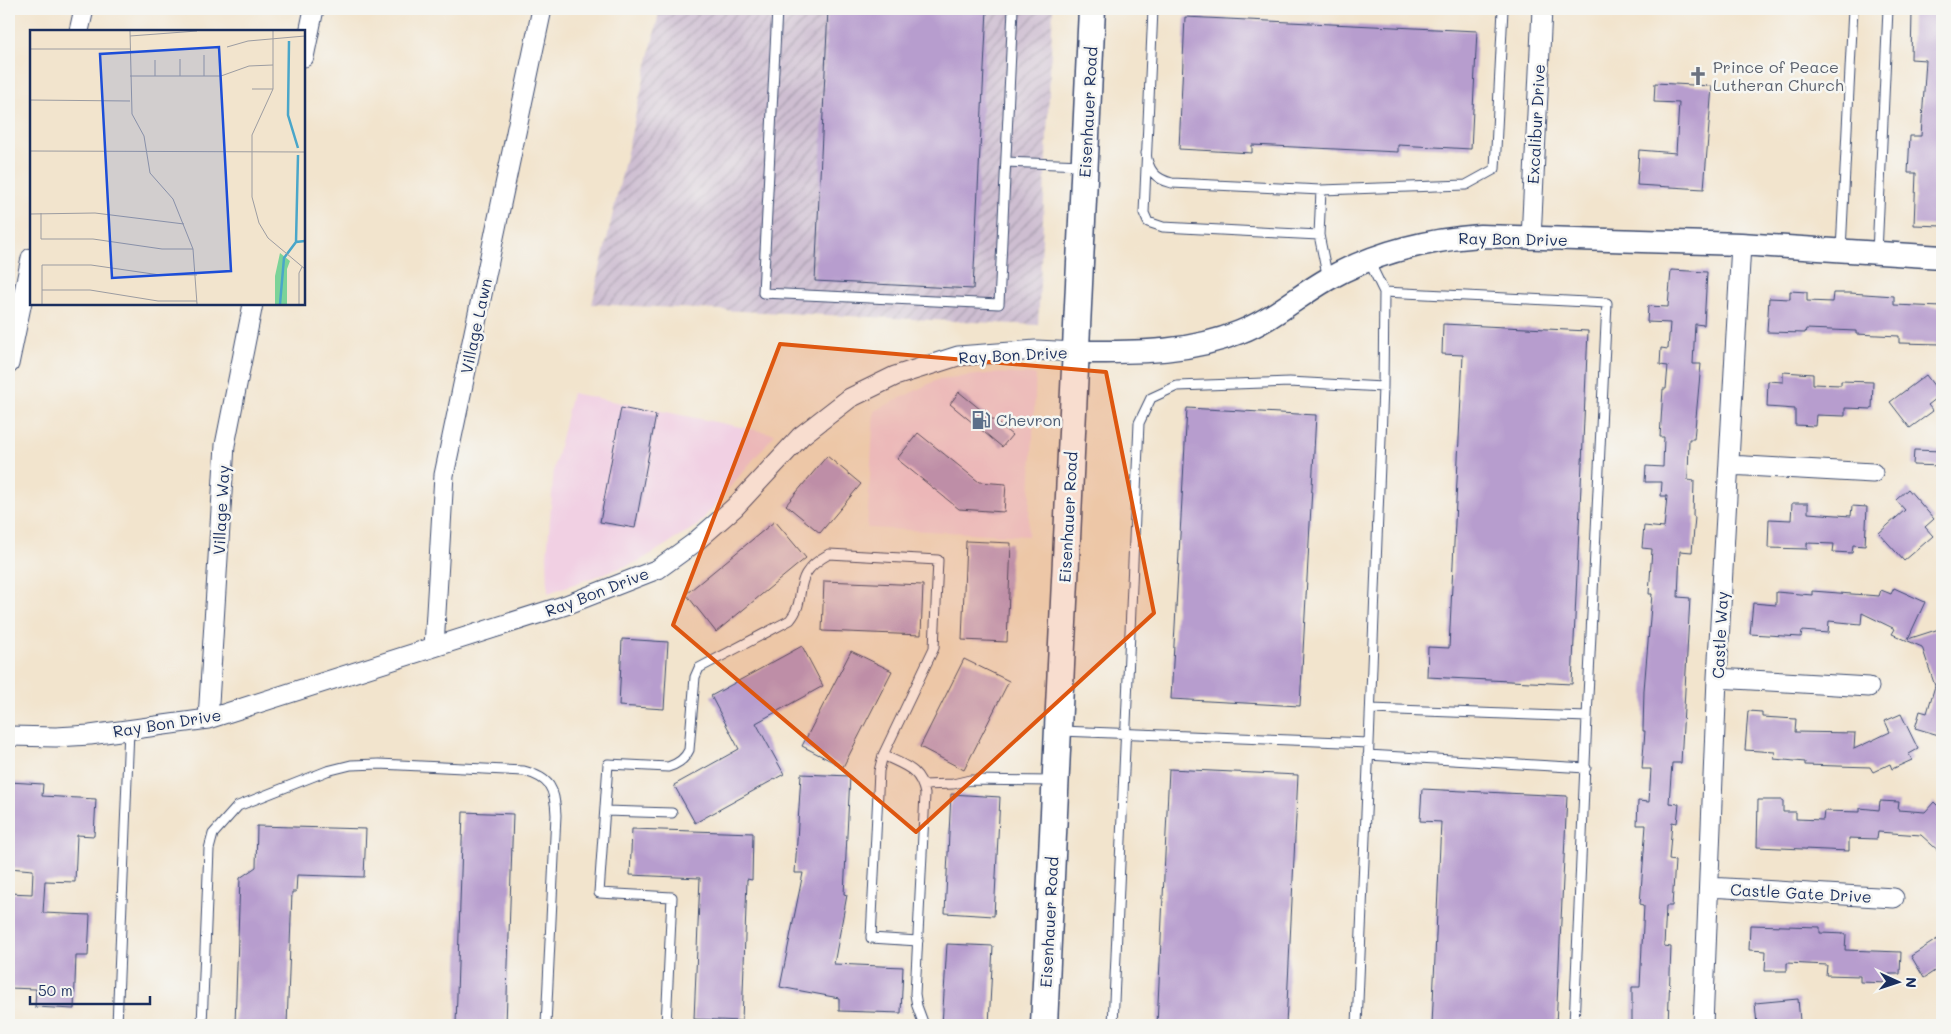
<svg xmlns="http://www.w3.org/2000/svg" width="1951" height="1034" viewBox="0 0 1951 1034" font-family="Mali,sans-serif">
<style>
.built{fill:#f1d0e3}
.industrial{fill:url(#industrial-furrows)}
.building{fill:#b79dce}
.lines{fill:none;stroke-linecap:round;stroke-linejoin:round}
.service-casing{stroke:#3b4a6f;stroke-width:11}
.minor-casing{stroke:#3b4a6f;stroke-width:21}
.tertiary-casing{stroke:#3b4a6f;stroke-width:25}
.secondary-casing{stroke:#3b4a6f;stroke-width:29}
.service{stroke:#fff;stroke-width:9}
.minor{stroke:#fff;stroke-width:19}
.tertiary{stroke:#fff;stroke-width:22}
.secondary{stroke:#fff;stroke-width:26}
.marked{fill:#de5710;fill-opacity:0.2;stroke:#de5710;stroke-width:4;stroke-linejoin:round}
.labels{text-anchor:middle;stroke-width:5;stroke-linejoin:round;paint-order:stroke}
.worship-label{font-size:16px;fill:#5b616d;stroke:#f6f6f2;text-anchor:start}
.street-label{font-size:16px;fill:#1b2f5e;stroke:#f6f6f2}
.service-label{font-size:16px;fill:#4e5e75;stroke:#f6f6f2;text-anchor:start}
.inset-river{fill:none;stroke:#4aa6c9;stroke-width:2.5}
.inset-road{fill:none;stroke:#9c9ca1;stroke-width:1}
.view{fill:#1d4ed8;fill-opacity:0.15;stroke:#1d4ed8;stroke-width:2.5}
.inset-edge{fill:none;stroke:#1b2f5e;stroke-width:2.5}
</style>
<defs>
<pattern id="industrial-furrows" width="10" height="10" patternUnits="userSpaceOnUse" patternTransform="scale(1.25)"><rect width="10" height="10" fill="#cebed1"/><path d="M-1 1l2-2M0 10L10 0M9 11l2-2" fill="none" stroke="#a69bad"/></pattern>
</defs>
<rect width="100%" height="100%" fill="#f6f6f2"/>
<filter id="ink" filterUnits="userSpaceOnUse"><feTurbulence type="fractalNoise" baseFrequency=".02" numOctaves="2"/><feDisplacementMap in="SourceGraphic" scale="10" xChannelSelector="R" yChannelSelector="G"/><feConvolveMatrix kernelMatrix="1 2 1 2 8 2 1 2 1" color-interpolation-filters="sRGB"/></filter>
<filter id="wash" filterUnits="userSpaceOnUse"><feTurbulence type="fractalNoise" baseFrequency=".0096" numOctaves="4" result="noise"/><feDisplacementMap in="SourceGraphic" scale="20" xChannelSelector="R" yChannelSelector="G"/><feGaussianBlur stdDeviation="1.12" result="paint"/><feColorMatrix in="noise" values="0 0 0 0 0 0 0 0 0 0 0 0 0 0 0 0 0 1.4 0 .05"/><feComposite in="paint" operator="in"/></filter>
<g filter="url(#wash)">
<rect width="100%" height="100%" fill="#f2e4cd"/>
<path class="built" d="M 995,373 L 1036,375 L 1028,536 L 867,528 L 874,411 L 939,379 Z
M 572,393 L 775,434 L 698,525 L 638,562 L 548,593 L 547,556 L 554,468 Z"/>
<path class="industrial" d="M 660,9 L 1053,9 L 1038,325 L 592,304 Z"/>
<g id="blocks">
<path class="building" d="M 828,9 L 987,9 L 973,289 L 815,281 Z
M 1912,12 L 1942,13 L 1938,70 L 1942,70 L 1942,226 L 1914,225 L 1916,173 L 1908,173 L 1910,136 L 1921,136 L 1926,60 L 1911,59 Z
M 1185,17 L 1477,31 L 1471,149 L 1398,145 L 1398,152 L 1252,145 L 1252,153 L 1179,149 Z
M 1655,83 L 1712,86 L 1704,189 L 1637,185 L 1639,150 L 1676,153 L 1679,103 L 1654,102 Z
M 1671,270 L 1707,272 L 1704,325 L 1695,324 L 1693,364 L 1701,364 L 1694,439 L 1689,439 L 1688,480 L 1694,481 L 1693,516 L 1695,517 L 1692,552 L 1680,551 L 1678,597 L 1690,598 L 1681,763 L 1672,763 L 1669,803 L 1679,804 L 1677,823 L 1672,822 L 1669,860 L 1675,861 L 1672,906 L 1666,906 L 1664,946 L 1671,947 L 1668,1025 L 1632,1025 L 1632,987 L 1640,987 L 1644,905 L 1640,904 L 1646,825 L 1637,825 L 1638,801 L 1649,802 L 1651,769 L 1642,769 L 1645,731 L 1643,731 L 1644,690 L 1652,594 L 1649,594 L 1652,549 L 1642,548 L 1644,526 L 1664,528 L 1667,496 L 1661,496 L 1662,482 L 1645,482 L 1646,466 L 1663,467 L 1664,437 L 1660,437 L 1663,389 L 1666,389 L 1668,366 L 1660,365 L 1661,348 L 1668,349 L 1670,323 L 1647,322 L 1648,306 L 1668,307 Z
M 1790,291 L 1807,292 L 1807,301 L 1832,302 L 1833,293 L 1850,293 L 1894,296 L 1894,305 L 1942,307 L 1942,344 L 1899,343 L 1899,336 L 1856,334 L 1856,331 L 1806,329 L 1805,333 L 1767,332 L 1769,298 L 1790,299 Z
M 1443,324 L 1588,331 L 1572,684 L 1427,677 L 1428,647 L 1449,648 L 1463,355 L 1442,354 Z
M 1783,372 L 1813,374 L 1813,384 L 1841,385 L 1841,381 L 1873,382 L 1872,409 L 1845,408 L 1845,416 L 1816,415 L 1815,426 L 1795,425 L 1795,409 L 1767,407 L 1768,381 L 1783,382 Z
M 1926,375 L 1941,395 L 1928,405 L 1933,411 L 1910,428 L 1890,402 Z
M 959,392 L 1012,435 L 1002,447 L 950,404 Z
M 621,408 L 656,415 L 635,528 L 600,522 Z
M 1187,408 L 1316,415 L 1300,706 L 1171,699 Z
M 918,433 L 979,482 L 1006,484 L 1004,512 L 959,509 L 897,459 Z
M 1914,450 L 1942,451 L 1942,466 L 1913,465 Z
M 827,456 L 861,484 L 820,533 L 786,505 Z
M 1908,489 L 1934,519 L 1925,527 L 1933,536 L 1904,561 L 1879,533 L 1905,510 L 1896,500 Z
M 1792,503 L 1808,503 L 1808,513 L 1851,516 L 1852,506 L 1867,507 L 1865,546 L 1853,545 L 1852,553 L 1833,552 L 1834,544 L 1807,543 L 1807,549 L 1768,548 L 1769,519 L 1791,520 Z
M 775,521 L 806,558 L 716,632 L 686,594 Z
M 966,541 L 1011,543 L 1007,642 L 962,640 Z
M 824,581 L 923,585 L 921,635 L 822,631 Z
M 1894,588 L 1925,602 L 1908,639 L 1939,629 L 1942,639 L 1942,736 L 1915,728 L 1920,711 L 1927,713 L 1935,686 L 1922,647 L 1892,634 L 1895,629 L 1862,613 L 1861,624 L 1829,621 L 1828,633 L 1802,631 L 1801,637 L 1750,634 L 1753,603 L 1776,605 L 1776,592 L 1812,595 L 1812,591 L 1879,596 L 1881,590 L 1891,594 Z
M 622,639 L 668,642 L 664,709 L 619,706 Z
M 802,646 L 823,686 L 756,723 L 784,774 L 695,823 L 674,785 L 739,749 L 711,696 Z
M 851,651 L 892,671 L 843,767 L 802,746 Z
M 964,659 L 1009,681 L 964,770 L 920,747 Z
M 1748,711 L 1762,712 L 1762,717 L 1796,719 L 1795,732 L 1855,733 L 1854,749 L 1890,732 L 1885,721 L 1901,714 L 1918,749 L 1909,754 L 1912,760 L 1892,769 L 1890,764 L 1873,772 L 1870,767 L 1805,765 L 1805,762 L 1774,759 L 1775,752 L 1745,750 Z
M 1169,769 L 1298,775 L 1286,1025 L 1157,1025 Z
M 801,774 L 850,776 L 844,894 L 847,895 L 834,964 L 903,967 L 901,1013 L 839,1011 L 839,998 L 780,987 L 803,873 L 795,873 Z
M 9,782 L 43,784 L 42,796 L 96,799 L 94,836 L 77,835 L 75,882 L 45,881 L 43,913 L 90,915 L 88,956 L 76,956 L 74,1009 L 35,1007 L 36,989 L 9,988 L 9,893 L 32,894 L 33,870 L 9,868 Z
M 1422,789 L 1567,796 L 1556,1025 L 1432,1025 L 1441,822 L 1420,821 Z
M 951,794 L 1000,797 L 994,916 L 945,913 Z
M 1758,800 L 1783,800 L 1783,812 L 1796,812 L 1796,819 L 1823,820 L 1824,811 L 1860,812 L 1860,808 L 1879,810 L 1880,801 L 1899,802 L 1898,810 L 1925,812 L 1934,802 L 1942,810 L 1942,854 L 1921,835 L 1878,832 L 1877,839 L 1849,838 L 1849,851 L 1757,847 Z
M 463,812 L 513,814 L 506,1025 L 456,1025 Z
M 257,826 L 366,829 L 364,877 L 297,875 L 296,892 L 292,892 L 287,1025 L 235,1025 L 240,878 L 256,867 Z
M 632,829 L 753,833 L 752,880 L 747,879 L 742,1021 L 694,1019 L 700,878 L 630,875 Z
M 1750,925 L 1820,927 L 1820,933 L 1846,934 L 1845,950 L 1901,952 L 1900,974 L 1889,974 L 1889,983 L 1860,982 L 1860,976 L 1826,975 L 1827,965 L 1787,963 L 1787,971 L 1765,971 L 1766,951 L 1749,950 Z
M 1942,936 L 1942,966 L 1924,978 L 1911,956 Z
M 947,944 L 993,946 L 989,1025 L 942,1025 Z
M 1798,999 L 1800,1021 L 1791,1022 L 1791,1025 L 1757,1025 L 1755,1003 Z"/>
</g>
</g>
<g filter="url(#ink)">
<use href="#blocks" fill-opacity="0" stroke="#3b4a6f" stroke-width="1"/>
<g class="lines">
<g class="service-casing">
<path id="service" d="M 777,9 L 763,293 L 999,304 L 1013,9
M 1153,9 L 1144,213 L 1148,222 L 1163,227 L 1319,235 L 1328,279
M 1146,153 C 1148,170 1155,179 1172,183 L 1321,190 L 1466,185 L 1495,169 L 1503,9
M 1006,162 L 1083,165
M 1319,235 L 1321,190
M 1841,250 L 1853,9
M 1877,253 L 1888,9
M 1371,709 L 1587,717 L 1607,303 L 1384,292
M 1061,731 L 1369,743 L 1383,387 L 1384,292 L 1369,261
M 883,755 C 905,766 920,768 925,794 L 915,994 L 917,1006 L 924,1025
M 1368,755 L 1586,768
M 923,785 L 953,784 L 970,780 L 1053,781
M 605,811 L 672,813
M 117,1025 L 129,730
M 202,1025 L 209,849 L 213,834 L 238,806 L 327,771 L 351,765 L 379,764 L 524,771 C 550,778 555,788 556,815 L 546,1025
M 666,1025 L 672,897 L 599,893 L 608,764 L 668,767 C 678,764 685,759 689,750 L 695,677 L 699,668 L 790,620 C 810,596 787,577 829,554 L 938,560 L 934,648 L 883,755 L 879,771 L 871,938 L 918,941
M 1113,1025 L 1139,423 L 1151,398 L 1177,386 L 1289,382 L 1383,387
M 1357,1025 L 1369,743
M 1574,1025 L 1587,717"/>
</g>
<g class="minor-casing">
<path id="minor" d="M 79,31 L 84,9
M 304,57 L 314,9
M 1531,239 L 1542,9
M 9,364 L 31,258
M 1729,465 L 1873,473
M 434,647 L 444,475 L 542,9
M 1717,678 L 1869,687
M 208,719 L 225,445 L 253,304
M 9,736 L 56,737 L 90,735 L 208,719 L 566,605 L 658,569 L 694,543 L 735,507 L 801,436 L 850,398 L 895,376 L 958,356 L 1036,350 L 1076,352
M 1709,887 L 1894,898
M 1703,1025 L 1717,678 L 1741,244"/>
</g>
<g class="tertiary-casing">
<path id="tertiary" d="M 1076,352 C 1132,352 1187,354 1240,332 C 1273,319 1298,296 1328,279 C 1376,252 1426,240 1480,236 L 1741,244 L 1942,257"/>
</g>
<g class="secondary-casing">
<path id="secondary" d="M 1044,1025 L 1092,9"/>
</g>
<use href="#service" class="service"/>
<use href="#minor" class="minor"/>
<use href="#tertiary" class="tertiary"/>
<use href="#secondary" class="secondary"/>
</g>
</g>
<path class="marked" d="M 780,344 L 1106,372 L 1154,613 L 916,832 L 673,625 Z"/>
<defs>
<g id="church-bare" transform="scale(1.5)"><path d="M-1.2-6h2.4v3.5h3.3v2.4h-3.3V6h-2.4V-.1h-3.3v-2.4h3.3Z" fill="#6b7280" stroke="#f6f6f2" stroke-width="2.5" paint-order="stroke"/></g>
<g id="fuel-bare" transform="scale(1.5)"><path d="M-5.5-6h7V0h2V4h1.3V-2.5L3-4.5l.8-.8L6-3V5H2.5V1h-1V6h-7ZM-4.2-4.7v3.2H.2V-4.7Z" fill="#5c6f8a" stroke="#f6f6f2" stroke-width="2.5" paint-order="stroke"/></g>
</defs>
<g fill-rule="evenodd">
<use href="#church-bare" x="1698" y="76"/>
<use href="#fuel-bare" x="981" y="420"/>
</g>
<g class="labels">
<g class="worship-label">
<text x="1713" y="73">Prince of Peace<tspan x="1713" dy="18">Lutheran Church</tspan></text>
</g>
<g class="street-label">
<text transform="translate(1088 112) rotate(-87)" y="6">Eisenhauer Road</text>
<text transform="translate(1536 124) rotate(-87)" y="6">Excalibur Drive</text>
<text transform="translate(1513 239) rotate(1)" y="6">Ray Bon Drive</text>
<text transform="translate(476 326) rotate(-78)" y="6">Village Lawn</text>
<text transform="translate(1013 355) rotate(-3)" y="6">Ray Bon Drive</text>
<text transform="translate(221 510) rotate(-87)" y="6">Village Way</text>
<text transform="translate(1068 517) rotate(-87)" y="6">Eisenhauer Road</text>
<text transform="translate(597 592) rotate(-21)" y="6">Ray Bon Drive</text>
<text transform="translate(1720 635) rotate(-87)" y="6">Castle Way</text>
<text transform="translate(167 723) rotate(-9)" y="6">Ray Bon Drive</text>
<text transform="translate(1801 893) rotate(3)" y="6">Castle Gate Drive</text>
<text transform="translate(1049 922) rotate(-87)" y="6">Eisenhauer Road</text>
</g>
<g class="service-label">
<text x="996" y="426">Chevron</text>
</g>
</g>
<g transform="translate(30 30)">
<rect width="275" height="275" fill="#f2e4cd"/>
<path d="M 250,223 L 260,231 L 257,239 L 257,274 L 245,274 L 245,246 Z" fill="#7bd398"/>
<path class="inset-river" d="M 259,11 L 258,85 L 268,118M 266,212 L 268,125M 250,274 L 254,228 L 266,212 L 275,211"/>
<path class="inset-road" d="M 100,1 L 102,84 L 114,106 L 120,143 L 143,169 L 163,219 L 167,274M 243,1 L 243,59 L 222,105 L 222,167 L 229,193 L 238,208 L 275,239M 100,6 L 167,1M 197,17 L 218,11 L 275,6M 0,19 L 100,19M 125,30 L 125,46M 275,32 L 275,87M 100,46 L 191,46 L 219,36 L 243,35M 150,46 L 150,29M 174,46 L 174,25M 222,59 L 243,59M 0,70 L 100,71M 0,121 L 275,122M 11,183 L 11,209 L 63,209 L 132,219 L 163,219M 0,184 L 65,183 L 154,194M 12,260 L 60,260 L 128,271 L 167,271M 12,274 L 12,235 L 61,235 L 130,245 L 167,245M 269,274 L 269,243 L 272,237"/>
<path class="view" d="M 189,17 L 201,241 L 82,248 L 70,24 Z"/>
<rect width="275" height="275" class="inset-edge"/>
</g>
<rect width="1951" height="1034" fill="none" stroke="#f6f6f2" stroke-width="30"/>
<g transform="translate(1898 982) rotate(93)" stroke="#f6f6f2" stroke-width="4" paint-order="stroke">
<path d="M0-4L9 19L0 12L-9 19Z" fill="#1b2f5e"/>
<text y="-8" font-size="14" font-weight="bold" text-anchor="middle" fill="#1b2f5e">N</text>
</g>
<path d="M30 996v8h120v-8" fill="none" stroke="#1b2f5e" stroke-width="2.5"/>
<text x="38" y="996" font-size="15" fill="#1b2f5e" stroke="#f6f6f2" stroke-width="4" paint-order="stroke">50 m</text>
</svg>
